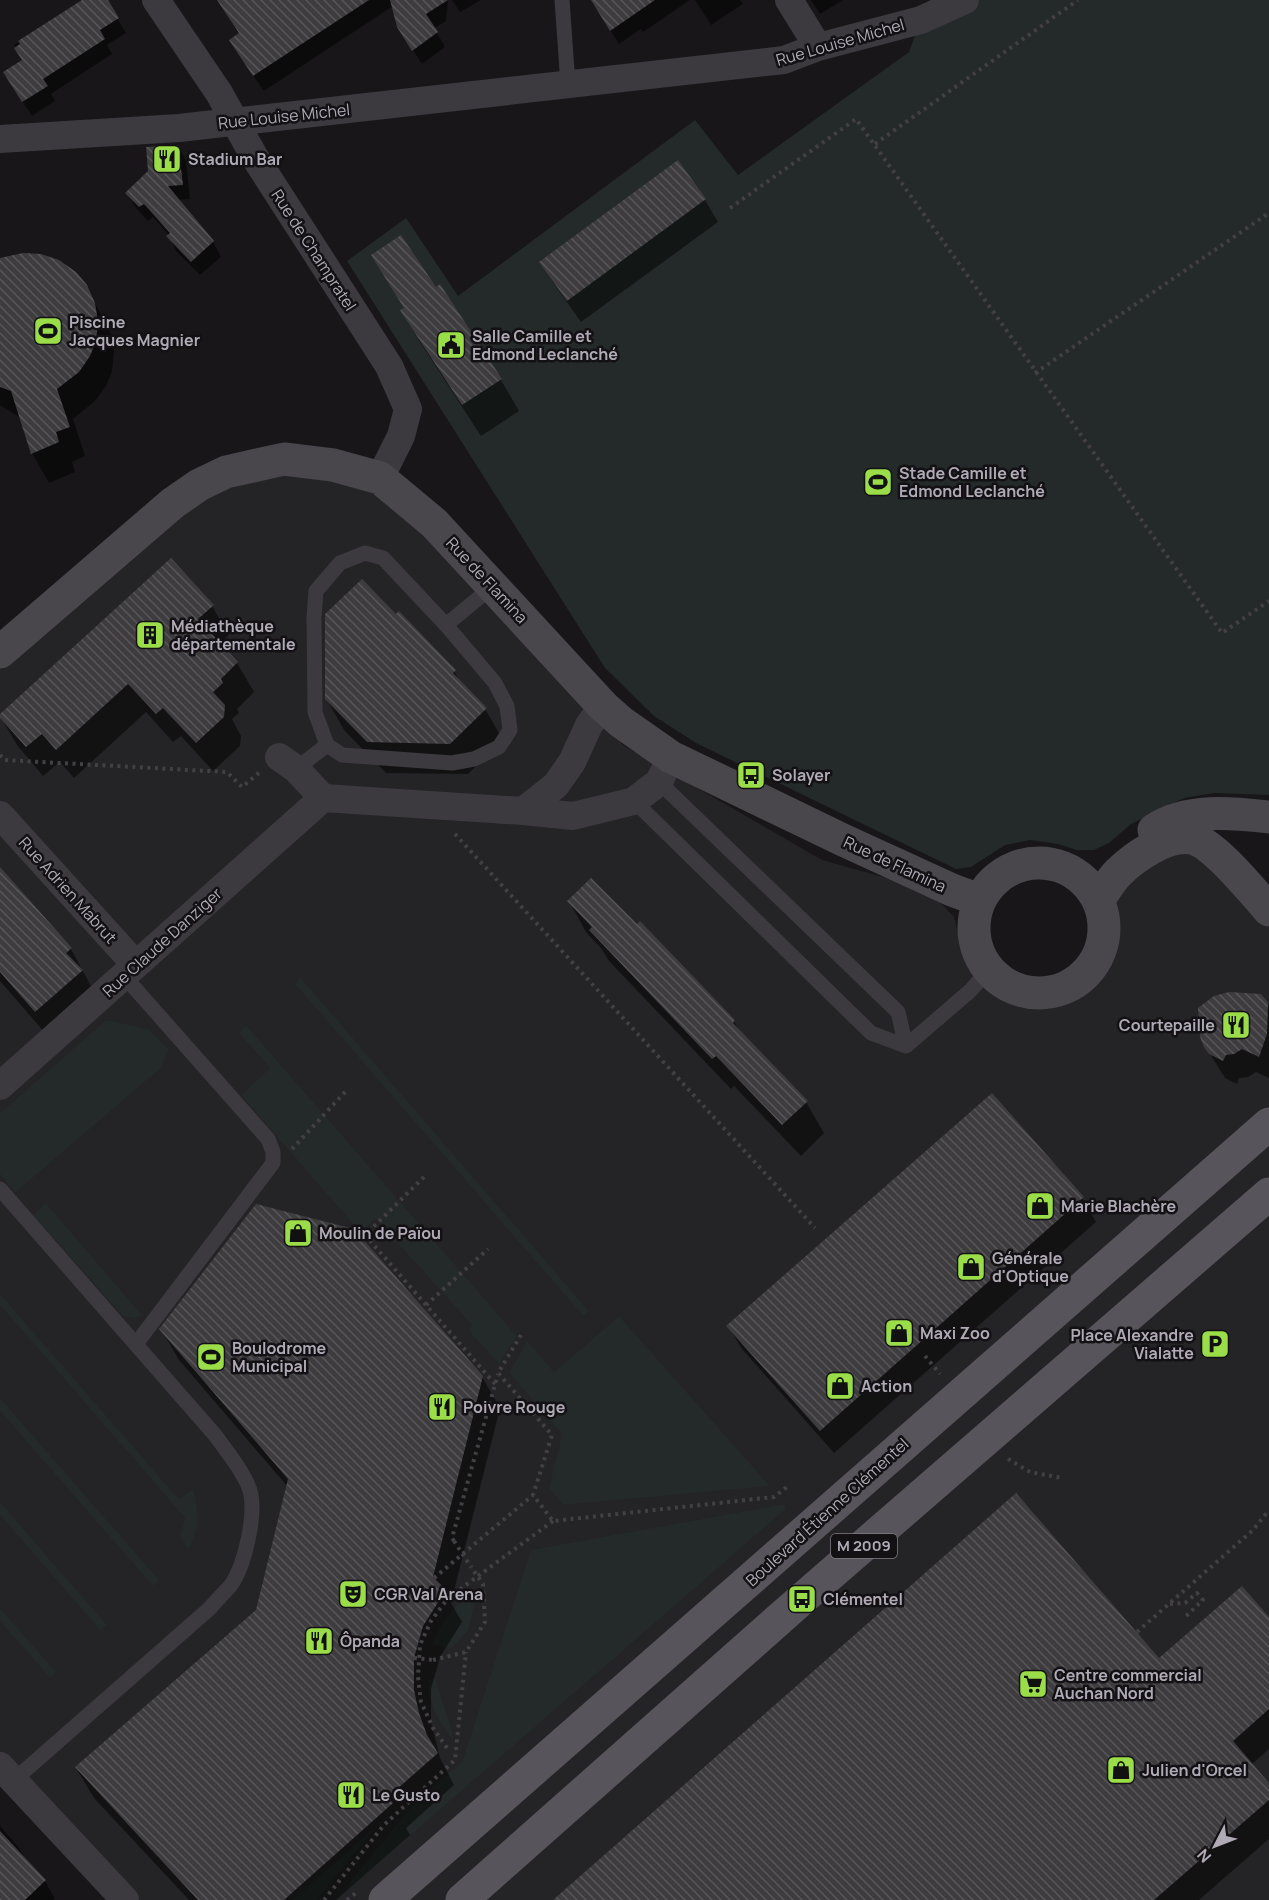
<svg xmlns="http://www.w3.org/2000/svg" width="1269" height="1900" viewBox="0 0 1269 1900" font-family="Manrope,sans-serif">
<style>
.built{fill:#242325}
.grass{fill:#232a29}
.shadow{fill:#0007}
.building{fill:url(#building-back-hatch)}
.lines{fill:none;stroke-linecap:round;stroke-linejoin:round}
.path{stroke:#434045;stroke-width:4;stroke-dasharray:3 4.5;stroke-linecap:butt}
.lane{stroke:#3d3a3f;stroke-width:15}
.street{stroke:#3d3a3f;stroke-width:28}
.secondary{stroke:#49464c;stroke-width:33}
.primary{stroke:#58545b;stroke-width:33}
.path-bridge{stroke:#434045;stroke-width:4;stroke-dasharray:3 4.5;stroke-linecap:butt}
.labels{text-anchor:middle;stroke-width:5;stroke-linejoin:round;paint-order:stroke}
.shield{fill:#131113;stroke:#817c85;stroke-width:1.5}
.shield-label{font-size:15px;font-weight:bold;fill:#b0aab6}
.street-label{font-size:16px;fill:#b0aab6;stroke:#131113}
.poi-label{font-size:16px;font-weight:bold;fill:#b0aab6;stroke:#131113;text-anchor:start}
</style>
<defs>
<pattern id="building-back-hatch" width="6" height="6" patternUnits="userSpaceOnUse" patternTransform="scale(1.5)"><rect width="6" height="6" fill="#3e3c3f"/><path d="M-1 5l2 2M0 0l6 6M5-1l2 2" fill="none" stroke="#575658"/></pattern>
</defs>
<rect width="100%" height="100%" fill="#181618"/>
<path class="built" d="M 226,472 L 380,478 L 493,586 L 623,745 L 822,860 L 890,879 L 940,902 L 954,917 L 963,951 L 972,970 L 999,994 L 1026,1004 L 1060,1004 L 1085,989 L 1108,960 L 1115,929 L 1112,894 L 1157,854 L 1195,851 L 1216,869 L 1269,928 L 1269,1900 L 110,1900 L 0,1785 L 0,652 Z"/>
<path class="grass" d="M 965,0 L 1269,0 L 1269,795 L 1214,793 L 1184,798 L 1131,824 L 1109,843 L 1094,850 L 1077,850 L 1058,844 L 1030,840 L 1005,845 L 971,867 L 956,869 L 696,743 L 654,716 L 605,668 L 347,261 L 406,218 L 458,296 L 695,120 L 738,175 L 909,52 L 921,20 Z
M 301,978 L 589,1311 L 583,1316 L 295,984 Z
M 106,1020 L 148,1029 L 169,1049 L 161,1068 L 15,1193 L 0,1174 L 0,1113 Z
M 246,1025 L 517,1336 L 499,1364 L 468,1330 L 472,1325 L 376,1219 L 360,1232 L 241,1095 L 270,1068 L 239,1033 Z
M 46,1203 L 142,1315 L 136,1318 L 123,1316 L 33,1215 Z
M 0,1294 L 179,1499 L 193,1489 C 199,1515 201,1523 189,1549 L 180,1538 L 185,1518 L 0,1305 Z
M 619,1316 L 770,1486 L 563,1505 L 549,1488 L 562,1434 L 509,1373 L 527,1341 L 554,1372 Z
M 0,1398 L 159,1580 L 153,1586 L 0,1411 Z
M 0,1502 L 107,1625 L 100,1630 L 0,1515 Z
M 785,1504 L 786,1509 L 337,1899 L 415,1802 L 462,1762 L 531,1550 Z
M 473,1590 L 474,1606 L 468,1631 L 451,1648 L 432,1645 C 442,1621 453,1607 473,1590 Z
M 0,1608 L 56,1672 L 50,1678 L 0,1621 Z
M 435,1678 L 453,1733 L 452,1739 C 436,1718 430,1707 428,1680 Z
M 376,1827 L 317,1900 L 293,1900 Z"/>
<path class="shadow" d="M 85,0 L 106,0 L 126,33 L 107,45 L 112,54 L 51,94 L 55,101 L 32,116 L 13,87 L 23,61 L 14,45 Z
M 218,0 L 448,0 L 446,21 L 434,28 L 445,47 L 422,64 L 408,42 L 393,6 L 264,91 L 240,56 L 241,34 Z
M 452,0 L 481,0 L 460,12 Z
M 602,0 L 690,0 L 643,32 L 641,29 L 619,44 L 603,18 Z
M 695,0 L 740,0 L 743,4 L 711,25 Z
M 811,0 L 843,0 L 820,14 Z
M 178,146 L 186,161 L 190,199 L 177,200 L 213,242 L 221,257 L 200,275 L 176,251 L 169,235 L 153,217 L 148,221 L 135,207 L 127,193 Z
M 678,162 L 705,200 L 718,222 L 581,322 L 554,284 L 541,262 Z
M 0,261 L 86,286 L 111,334 L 114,352 L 112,371 L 106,386 L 95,401 L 73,419 L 85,456 L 72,462 L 75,472 L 49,483 L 32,453 L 21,418 L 0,405 Z
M 440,286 L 501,380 L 519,411 L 481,436 L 420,342 L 402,311 Z
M 212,606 L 229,635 L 219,644 L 237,663 L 254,692 L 237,709 L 239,713 L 232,719 L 241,736 L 240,746 L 213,771 L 181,736 L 173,742 L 146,712 L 74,778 L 60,762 L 43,776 L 17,745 L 0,716 Z
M 454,671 L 462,685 L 485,709 L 503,740 L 468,774 L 386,773 L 344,730 L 326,698 Z
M 0,869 L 71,949 L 99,1001 L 53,1042 L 0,981 Z
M 569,901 L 734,1021 L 741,1034 L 806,1102 L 824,1133 L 801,1156 L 734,1086 L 731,1089 L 609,961 L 601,948 L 586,932 Z
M 1267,1003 L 1269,1007 L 1269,1078 L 1256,1072 L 1248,1077 L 1239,1078 L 1237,1084 L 1225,1078 L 1205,1046 Z
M 1082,1198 L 1096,1222 L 834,1453 L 742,1349 L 728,1326 Z
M 161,1329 L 482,1377 L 500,1408 L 451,1603 L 462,1622 L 440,1657 L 431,1689 L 431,1722 L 440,1758 L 454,1785 L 406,1828 L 410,1835 L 336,1900 L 189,1900 L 94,1798 L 76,1768 L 257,1611 L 288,1487 L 179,1360 Z
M 1269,1620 L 1269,1749 L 1251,1765 L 1269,1786 L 1269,1839 L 1199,1900 L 555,1900 L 1159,1660 Z
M 0,1826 L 19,1848 L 28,1863 L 45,1881 L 55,1899 L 53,1900 L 0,1900 Z"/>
<path class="building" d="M 82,0 L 108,0 L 119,18 L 100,30 L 105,39 L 43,79 L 48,86 L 22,102 L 3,72 L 22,60 L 14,48 L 20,44 L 18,41 Z
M 217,0 L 369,0 L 253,76 L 229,40 L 239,33 Z
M 390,0 L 448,0 L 426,14 L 438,32 L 412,51 L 397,27 Z
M 591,0 L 655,0 L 610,31 Z
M 178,145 L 183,185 L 168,186 L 214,241 L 191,262 L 166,236 L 170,233 L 144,204 L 139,207 L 125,193 L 148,171 L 146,147 Z
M 678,160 L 706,199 L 567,301 L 539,262 Z
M 401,235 L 436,287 L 440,284 L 502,379 L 462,405 L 400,310 L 404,308 L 371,255 Z
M 23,253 L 41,254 L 59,260 L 76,272 L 87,285 L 95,303 L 98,321 L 96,341 L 90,356 L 79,372 L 57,389 L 70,427 L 56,432 L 59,442 L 31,454 L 11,391 L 0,387 L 0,258 Z
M 171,558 L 214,605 L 198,619 L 238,662 L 221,679 L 223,683 L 213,692 L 225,705 L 224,717 L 196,743 L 163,708 L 156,714 L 128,684 L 56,750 L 42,734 L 26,747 L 0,718 L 0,714 Z
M 362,579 L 396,614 L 399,611 L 456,670 L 453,673 L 487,708 L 450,744 L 367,742 L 325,699 L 325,614 Z
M 0,867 L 72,948 L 66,953 L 83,970 L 35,1012 L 0,972 Z
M 591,878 L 637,924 L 640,921 L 735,1020 L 733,1023 L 808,1101 L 782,1125 L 716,1056 L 712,1059 L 589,930 L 592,927 L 567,901 Z
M 1229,992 L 1261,994 L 1268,1002 L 1267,1034 L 1259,1057 L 1242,1049 L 1234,1054 L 1226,1055 L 1223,1061 L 1209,1054 L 1204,1047 L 1200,1037 L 1198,1008 L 1214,996 Z
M 992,1093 L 1084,1197 L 820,1431 L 726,1326 Z
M 256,1204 L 354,1229 L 483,1376 L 433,1577 L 446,1590 L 423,1626 L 414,1658 L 414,1690 L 419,1713 L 427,1735 L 438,1753 L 388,1797 L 393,1803 L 284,1900 L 198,1900 L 75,1767 L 256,1610 L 288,1479 L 159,1329 Z
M 1016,1493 L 1159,1658 L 1242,1586 L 1269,1617 L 1269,1709 L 1233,1741 L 1269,1783 L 1269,1800 L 1154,1900 L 553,1900 Z
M 0,1831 L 46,1880 L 25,1900 L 0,1900 Z"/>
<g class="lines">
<path class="path" d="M 875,144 L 1078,0
M 730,208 L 856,119 L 1222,633 L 1269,601
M 1035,373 L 1269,213
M 0,755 L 4,760 L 227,772 L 242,787 L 260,772
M 455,834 L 815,1228
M 292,1149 L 347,1090
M 424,1177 L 365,1235 L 495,1384
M 426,1305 L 488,1249
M 521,1335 L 498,1373 L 552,1435 L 533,1495 L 553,1521 L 774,1497 L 788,1486
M 925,1356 L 940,1374
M 1008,1459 L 1030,1472 L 1062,1478
M 454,1541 L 452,1538 L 498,1374
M 434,1578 L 533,1495
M 1170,1604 L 1185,1603 L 1197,1593 L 1203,1600 L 1185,1617
M 1137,1632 L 1253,1530 L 1269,1510
M 433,1660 L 466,1652 L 485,1622 L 483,1584 L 471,1567
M 447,1748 L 433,1728 L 421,1702 L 418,1677 L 420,1645 L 431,1621 L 448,1598 L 553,1521
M 324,1900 L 384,1825 L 455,1760 L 466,1652
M 347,1900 L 357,1892"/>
<path class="lane" d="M 562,0 L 568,85
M 365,553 L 383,558 L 446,625 L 495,683 L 507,706 L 510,730 L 499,747 L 474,759 L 452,763 L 342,755 L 327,745 L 315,712 L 314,617 L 316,591 L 340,563 Z
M 446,625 L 493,586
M 296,769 L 327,745
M 634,801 L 871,1033 L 906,1046 L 898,1012 L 659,782
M 124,976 L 268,1139 L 273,1152 L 273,1163 L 136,1344
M 906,1046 L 970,991 L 989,970
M 0,1189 L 215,1435 C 226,1450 248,1477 251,1495 C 255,1518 245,1565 231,1585 C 224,1593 216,1601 209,1609 L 13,1781"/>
<path class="street" d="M 156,0 L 219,93 L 254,156 L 389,366 L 408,409 L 401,436 L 380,478
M 789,0 L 818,47
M 0,139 L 179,128 L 784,60 L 818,47 L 921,20 L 965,0
M 279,757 L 296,769 L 323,798 L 523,811 L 573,816 L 634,801 L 659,782 L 671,757
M 523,811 L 556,785 L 572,762 L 589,725 L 603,706
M 0,815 L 136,965
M 0,1086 L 323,798
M 0,1766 L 125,1900"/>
<path class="secondary" d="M 0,652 L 173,503 L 199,485 L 226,472 L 284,459 L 333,465 L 380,478 L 434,523 L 603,706 L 621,722 L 671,757 L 843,840 L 952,890 L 979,900
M 1154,830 C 1187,808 1232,813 1269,817
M974 928a65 65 0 1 1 130 0a65 65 0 1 1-130 0Z
M 1099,899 C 1105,891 1110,881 1118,873 C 1134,857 1167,834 1191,838 C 1213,842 1254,893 1269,910"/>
<path class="primary" d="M 385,1900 L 1269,1124
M 462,1900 L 802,1599 L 1269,1194"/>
<path class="path-bridge" d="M 454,1541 L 471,1567
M 414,1658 L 433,1660"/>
</g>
<defs>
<g id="restaurant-square" transform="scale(1.5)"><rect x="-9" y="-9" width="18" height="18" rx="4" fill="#9add49" stroke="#131113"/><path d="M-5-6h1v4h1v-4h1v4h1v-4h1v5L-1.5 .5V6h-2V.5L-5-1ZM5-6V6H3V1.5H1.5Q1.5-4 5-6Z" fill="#111"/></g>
<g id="stadium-square" transform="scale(1.5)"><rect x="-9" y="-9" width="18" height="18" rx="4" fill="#9add49" stroke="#131113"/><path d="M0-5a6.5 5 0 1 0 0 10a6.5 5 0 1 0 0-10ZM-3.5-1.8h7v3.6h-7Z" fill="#111"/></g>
<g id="civic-square" transform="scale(1.5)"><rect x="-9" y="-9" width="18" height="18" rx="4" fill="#9add49" stroke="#131113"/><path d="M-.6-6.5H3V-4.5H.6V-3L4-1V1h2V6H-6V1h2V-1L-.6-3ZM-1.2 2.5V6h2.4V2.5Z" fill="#111"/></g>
<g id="building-square" transform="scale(1.5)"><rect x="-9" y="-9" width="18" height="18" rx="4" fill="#9add49" stroke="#131113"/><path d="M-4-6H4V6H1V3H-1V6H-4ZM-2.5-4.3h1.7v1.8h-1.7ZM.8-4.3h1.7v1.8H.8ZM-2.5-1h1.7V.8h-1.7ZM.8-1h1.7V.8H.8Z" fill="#111"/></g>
<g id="bus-square" transform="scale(1.5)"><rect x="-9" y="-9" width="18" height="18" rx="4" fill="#9add49" stroke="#131113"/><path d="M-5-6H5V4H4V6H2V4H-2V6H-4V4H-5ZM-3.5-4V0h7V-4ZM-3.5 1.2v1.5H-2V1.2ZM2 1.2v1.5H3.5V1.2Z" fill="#111"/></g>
<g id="shop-square" transform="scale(1.5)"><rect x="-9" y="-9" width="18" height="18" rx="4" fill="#9add49" stroke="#131113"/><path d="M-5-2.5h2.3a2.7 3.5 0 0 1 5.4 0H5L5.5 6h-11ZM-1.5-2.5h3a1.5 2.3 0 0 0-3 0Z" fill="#111"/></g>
<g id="parking-square" transform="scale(1.5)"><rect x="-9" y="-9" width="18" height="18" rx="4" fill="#9add49" stroke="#131113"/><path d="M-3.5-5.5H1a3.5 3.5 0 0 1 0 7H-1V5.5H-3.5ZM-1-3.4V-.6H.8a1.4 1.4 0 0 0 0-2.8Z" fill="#111"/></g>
<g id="theatre-square" transform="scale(1.5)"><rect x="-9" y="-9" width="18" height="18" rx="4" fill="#9add49" stroke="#131113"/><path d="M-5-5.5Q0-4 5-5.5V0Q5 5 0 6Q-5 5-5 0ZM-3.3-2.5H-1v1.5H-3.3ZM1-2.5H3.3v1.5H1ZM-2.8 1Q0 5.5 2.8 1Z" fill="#111"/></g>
<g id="supermarket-square" transform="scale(1.5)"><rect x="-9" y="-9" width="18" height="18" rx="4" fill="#9add49" stroke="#131113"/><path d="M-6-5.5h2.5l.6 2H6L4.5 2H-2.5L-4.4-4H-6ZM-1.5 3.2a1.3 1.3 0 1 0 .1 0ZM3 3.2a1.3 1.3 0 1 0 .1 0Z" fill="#111"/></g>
</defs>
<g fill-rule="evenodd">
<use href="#restaurant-square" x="167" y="159"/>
<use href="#stadium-square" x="48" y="331"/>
<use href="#civic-square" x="451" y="345"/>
<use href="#stadium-square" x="878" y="482"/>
<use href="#building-square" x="150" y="635"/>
<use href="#bus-square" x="751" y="775"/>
<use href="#restaurant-square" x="1236" y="1025"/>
<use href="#shop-square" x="1040" y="1206"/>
<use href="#shop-square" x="298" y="1233"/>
<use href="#shop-square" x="971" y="1267"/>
<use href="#shop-square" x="899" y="1333"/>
<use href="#parking-square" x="1215" y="1344"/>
<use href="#stadium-square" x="211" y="1357"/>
<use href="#shop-square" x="840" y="1386"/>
<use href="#restaurant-square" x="442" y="1407"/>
<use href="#theatre-square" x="353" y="1594"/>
<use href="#bus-square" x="802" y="1599"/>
<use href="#restaurant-square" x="319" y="1641"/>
<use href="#supermarket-square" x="1033" y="1684"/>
<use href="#shop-square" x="1121" y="1770"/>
<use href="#restaurant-square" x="351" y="1795"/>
</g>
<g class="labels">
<rect class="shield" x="831" y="1534" width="66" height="24" rx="4.5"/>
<g class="shield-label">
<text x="864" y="1551">M 2009</text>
</g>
<g class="street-label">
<text transform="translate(840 42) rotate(-16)" y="6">Rue Louise Michel</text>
<text transform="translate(284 116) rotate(-6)" y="6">Rue Louise Michel</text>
<text transform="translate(314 250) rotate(57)" y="6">Rue de Champratel</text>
<text transform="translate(487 580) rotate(47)" y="6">Rue de Flamina</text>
<text transform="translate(895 864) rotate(25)" y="6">Rue de Flamina</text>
<text transform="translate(68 890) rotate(48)" y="6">Rue Adrien Mabrut</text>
<text transform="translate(162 942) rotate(-42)" y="6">Rue Claude Danziger</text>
<text transform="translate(827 1512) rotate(-42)" y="6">Boulevard Étienne Clémentel</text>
</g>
<g class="poi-label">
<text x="188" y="165">Stadium Bar</text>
<text x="69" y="328">Piscine<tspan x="69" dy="18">Jacques Magnier</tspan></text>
<text x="472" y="342">Salle Camille et<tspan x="472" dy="18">Edmond Leclanché</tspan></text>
<text x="899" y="479">Stade Camille et<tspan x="899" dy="18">Edmond Leclanché</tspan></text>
<text x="171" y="632">Médiathèque<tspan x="171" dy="18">départementale</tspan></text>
<text x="772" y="781">Solayer</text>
<text x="1215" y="1031" text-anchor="end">Courtepaille</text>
<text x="1061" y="1212">Marie Blachère</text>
<text x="319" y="1239">Moulin de Païou</text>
<text x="992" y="1264">Générale<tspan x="992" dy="18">d'Optique</tspan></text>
<text x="920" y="1339">Maxi Zoo</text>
<text x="1194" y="1341" text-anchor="end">Place Alexandre<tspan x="1194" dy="18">Vialatte</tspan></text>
<text x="232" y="1354">Boulodrome<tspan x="232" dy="18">Municipal</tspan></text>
<text x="861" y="1392">Action</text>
<text x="463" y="1413">Poivre Rouge</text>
<text x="374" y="1600">CGR Val Arena</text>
<text x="823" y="1605">Clémentel</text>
<text x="340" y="1647">Ôpanda</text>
<text x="1054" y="1681">Centre commercial<tspan x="1054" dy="18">Auchan Nord</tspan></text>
<text x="1142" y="1776">Julien d'Orcel</text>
<text x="372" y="1801">Le Gusto</text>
</g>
</g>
<g transform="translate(1215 1846) rotate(228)" stroke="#131113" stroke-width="4.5" paint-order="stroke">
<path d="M0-4.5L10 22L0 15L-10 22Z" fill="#b0aab6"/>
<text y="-9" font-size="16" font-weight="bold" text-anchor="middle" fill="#b0aab6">N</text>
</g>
</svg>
